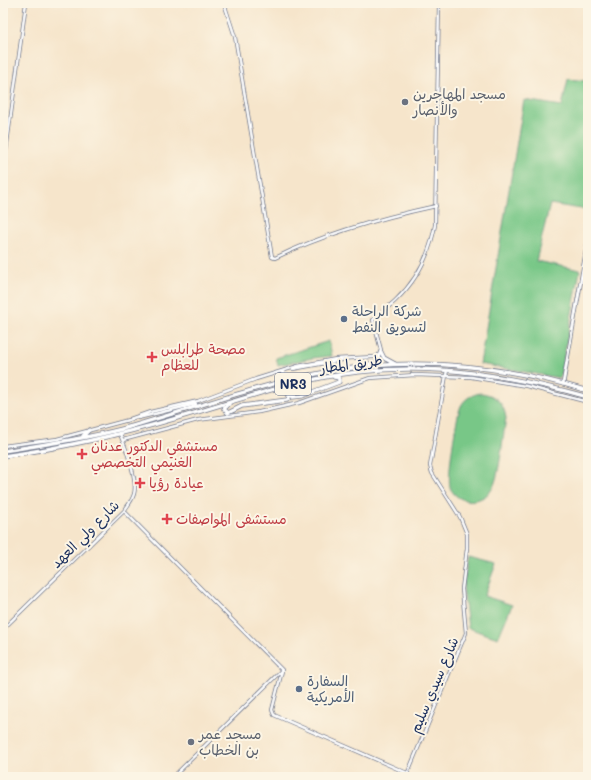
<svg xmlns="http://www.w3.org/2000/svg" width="591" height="780" viewBox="0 0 591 780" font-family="Mali,'Playpen Sans Arabic',sans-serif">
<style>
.green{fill:#78c787;stroke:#4a7b72}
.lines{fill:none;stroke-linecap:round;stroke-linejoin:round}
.secondary-casing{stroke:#686f84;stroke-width:4}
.primary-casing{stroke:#686f84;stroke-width:4.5}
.highway-casing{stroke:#686f84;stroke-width:5}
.secondary{stroke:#fff;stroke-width:2.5}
.primary{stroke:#fff;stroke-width:3}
.highway{stroke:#fff;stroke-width:3.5}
.highway-bridge-casing{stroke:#686f84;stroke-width:5;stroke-linecap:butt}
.highway-bridge{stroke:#fff;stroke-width:3.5}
.worship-dot{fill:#6b7280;stroke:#fcf5e5;stroke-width:1.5}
.service-dot{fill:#5c6f8a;stroke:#fcf5e5;stroke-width:1.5}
.health-dot{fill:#e0444e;stroke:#fcf5e5;stroke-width:1.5}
.labels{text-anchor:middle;stroke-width:4;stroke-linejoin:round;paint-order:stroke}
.shield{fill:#fcf5e5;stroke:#5e6a86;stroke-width:1}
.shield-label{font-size:13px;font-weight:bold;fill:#1b2f5e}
.worship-label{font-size:14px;fill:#5b616d;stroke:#fcf5e5;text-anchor:start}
.service-label{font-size:14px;fill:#4e5e75;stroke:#fcf5e5;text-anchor:start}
.health-label{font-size:14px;fill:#be3a42;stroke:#fcf5e5;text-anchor:start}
.street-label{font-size:14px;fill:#1b2f5e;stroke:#fcf5e5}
</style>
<rect width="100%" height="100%" fill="#fcf5e5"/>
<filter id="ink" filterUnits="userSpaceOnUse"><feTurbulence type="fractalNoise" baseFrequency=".025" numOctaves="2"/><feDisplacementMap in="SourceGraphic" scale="8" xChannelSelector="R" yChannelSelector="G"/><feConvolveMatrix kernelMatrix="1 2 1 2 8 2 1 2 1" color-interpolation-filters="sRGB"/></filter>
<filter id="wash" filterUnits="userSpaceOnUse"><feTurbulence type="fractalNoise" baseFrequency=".012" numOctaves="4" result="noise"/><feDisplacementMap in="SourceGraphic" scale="16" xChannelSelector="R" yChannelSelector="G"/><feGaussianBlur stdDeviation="0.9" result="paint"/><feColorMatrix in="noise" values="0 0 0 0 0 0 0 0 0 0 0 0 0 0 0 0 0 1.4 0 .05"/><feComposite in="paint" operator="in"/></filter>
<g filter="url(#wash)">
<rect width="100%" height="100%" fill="#f6e5cb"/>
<path class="green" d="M 568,79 L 588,81 L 588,210 L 550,204 L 536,261 L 580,270 L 560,378 L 480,364 L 524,100 L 562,106 Z
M 329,341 L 332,356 L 313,358 L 278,365 L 276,358 Z
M 480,393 C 495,394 504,403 506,418 C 503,435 500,473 493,487 C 485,504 457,506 450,487 C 447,477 456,416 461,406 C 465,398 472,395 480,393 Z
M 468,557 L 496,564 L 484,596 L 512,605 L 498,638 L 468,628 L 463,587 Z"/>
</g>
<g filter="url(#ink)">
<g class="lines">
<g class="secondary-casing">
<path id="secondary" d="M 224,3 L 235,37 L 272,257 L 275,258 C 326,233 380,218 436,206
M 3,173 L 26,3
M 293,369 L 342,360
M 138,418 L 196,404
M 130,419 L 150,412 L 198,401 L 256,379 L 298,366 L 336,359 L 374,357 L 379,355 L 381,350 L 373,320 C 379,313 389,307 396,300 C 417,280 430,254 435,225 L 439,3
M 123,440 L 198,420 L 259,412 L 299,403 L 370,378 L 415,375 L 471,377 L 526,386 L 588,402
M 3,446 L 57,439 L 132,419
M 124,511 L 282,670 L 173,777
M 3,629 L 124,511 C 128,505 132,501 134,494 C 138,480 126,448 120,434
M 282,671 L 272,710 L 274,715 L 407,773
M 406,777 L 466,633 L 462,589 L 467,548 L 467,534 L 460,517 L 432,473 L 430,466 L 447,370"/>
</g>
<g class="primary-casing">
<path id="primary" d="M 563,384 L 588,240"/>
</g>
<g class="highway-casing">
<path id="highway" d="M 381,352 L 384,358 L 395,364
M 357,368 L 360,365 L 378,363 L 380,360 L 378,356
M 282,372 L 284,376
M 290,392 L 293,397 L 302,396 L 339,382 L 339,378 L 334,377
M 229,404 L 224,409 L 228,413 L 242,406 L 287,400 L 289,398 L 289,393
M 83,436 L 89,430
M 3,451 C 43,445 83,439 122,429 C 190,410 256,385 326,372 C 413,356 503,365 588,391
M 3,456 C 62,448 120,435 177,418 C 237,401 296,379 358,372 C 436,363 513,376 588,397"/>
</g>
<use href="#secondary" class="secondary"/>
<use href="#primary" class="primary"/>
<use href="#highway" class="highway"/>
<g class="highway-bridge-casing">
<path id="highway-bridge" d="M 286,375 L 290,392"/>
</g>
<use href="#highway-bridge" class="highway-bridge"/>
</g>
</g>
<g class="worship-dot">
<circle cx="405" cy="102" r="4"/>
<circle cx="191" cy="742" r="4"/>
</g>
<g class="service-dot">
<circle cx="344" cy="319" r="4"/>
<circle cx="299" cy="689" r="4"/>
</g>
<g class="health-dot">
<path d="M150 351h4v4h4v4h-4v4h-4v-4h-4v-4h4z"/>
<path d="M80 448h4v4h4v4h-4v4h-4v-4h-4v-4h4z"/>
<path d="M138 477h4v4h4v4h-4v4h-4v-4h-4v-4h4z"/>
<path d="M165 513h4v4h4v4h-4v4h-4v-4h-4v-4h4z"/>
</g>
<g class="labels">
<rect class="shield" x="275" y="373" width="36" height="22" rx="3"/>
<g class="shield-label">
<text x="293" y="389">NR3</text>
</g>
<g class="worship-label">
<text x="413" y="99">مسجد المهاجرين<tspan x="413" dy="16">والأنصار</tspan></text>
<text x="199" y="739">مسجد عمر<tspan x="199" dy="16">بن الخطاب</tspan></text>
</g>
<g class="service-label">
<text x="352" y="316">شركة الراحلة<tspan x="352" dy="16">لتسويق النفط</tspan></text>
<text x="307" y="686">السفارة<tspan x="307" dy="16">الأمريكية</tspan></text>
</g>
<g class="health-label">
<text x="161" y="354">مصحة طرابلس<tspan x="161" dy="16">للعظام</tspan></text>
<text x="91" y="451">مستشفي الدكتور عدنان<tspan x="91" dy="16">الغنيمي التخصصي</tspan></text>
<text x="149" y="488">عيادة رؤيا</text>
<text x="176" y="524">مستشفى المواصفات</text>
</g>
<g class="street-label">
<text transform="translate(351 364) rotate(-8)" y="5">طريق المطار</text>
<text transform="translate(85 534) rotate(-45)" y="5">شارع ولي العهد</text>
<text transform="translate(434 685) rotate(-67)" y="5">شارع سيدي سليم</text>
</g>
</g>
<rect width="591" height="780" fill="none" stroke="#fcf5e5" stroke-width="16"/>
</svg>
